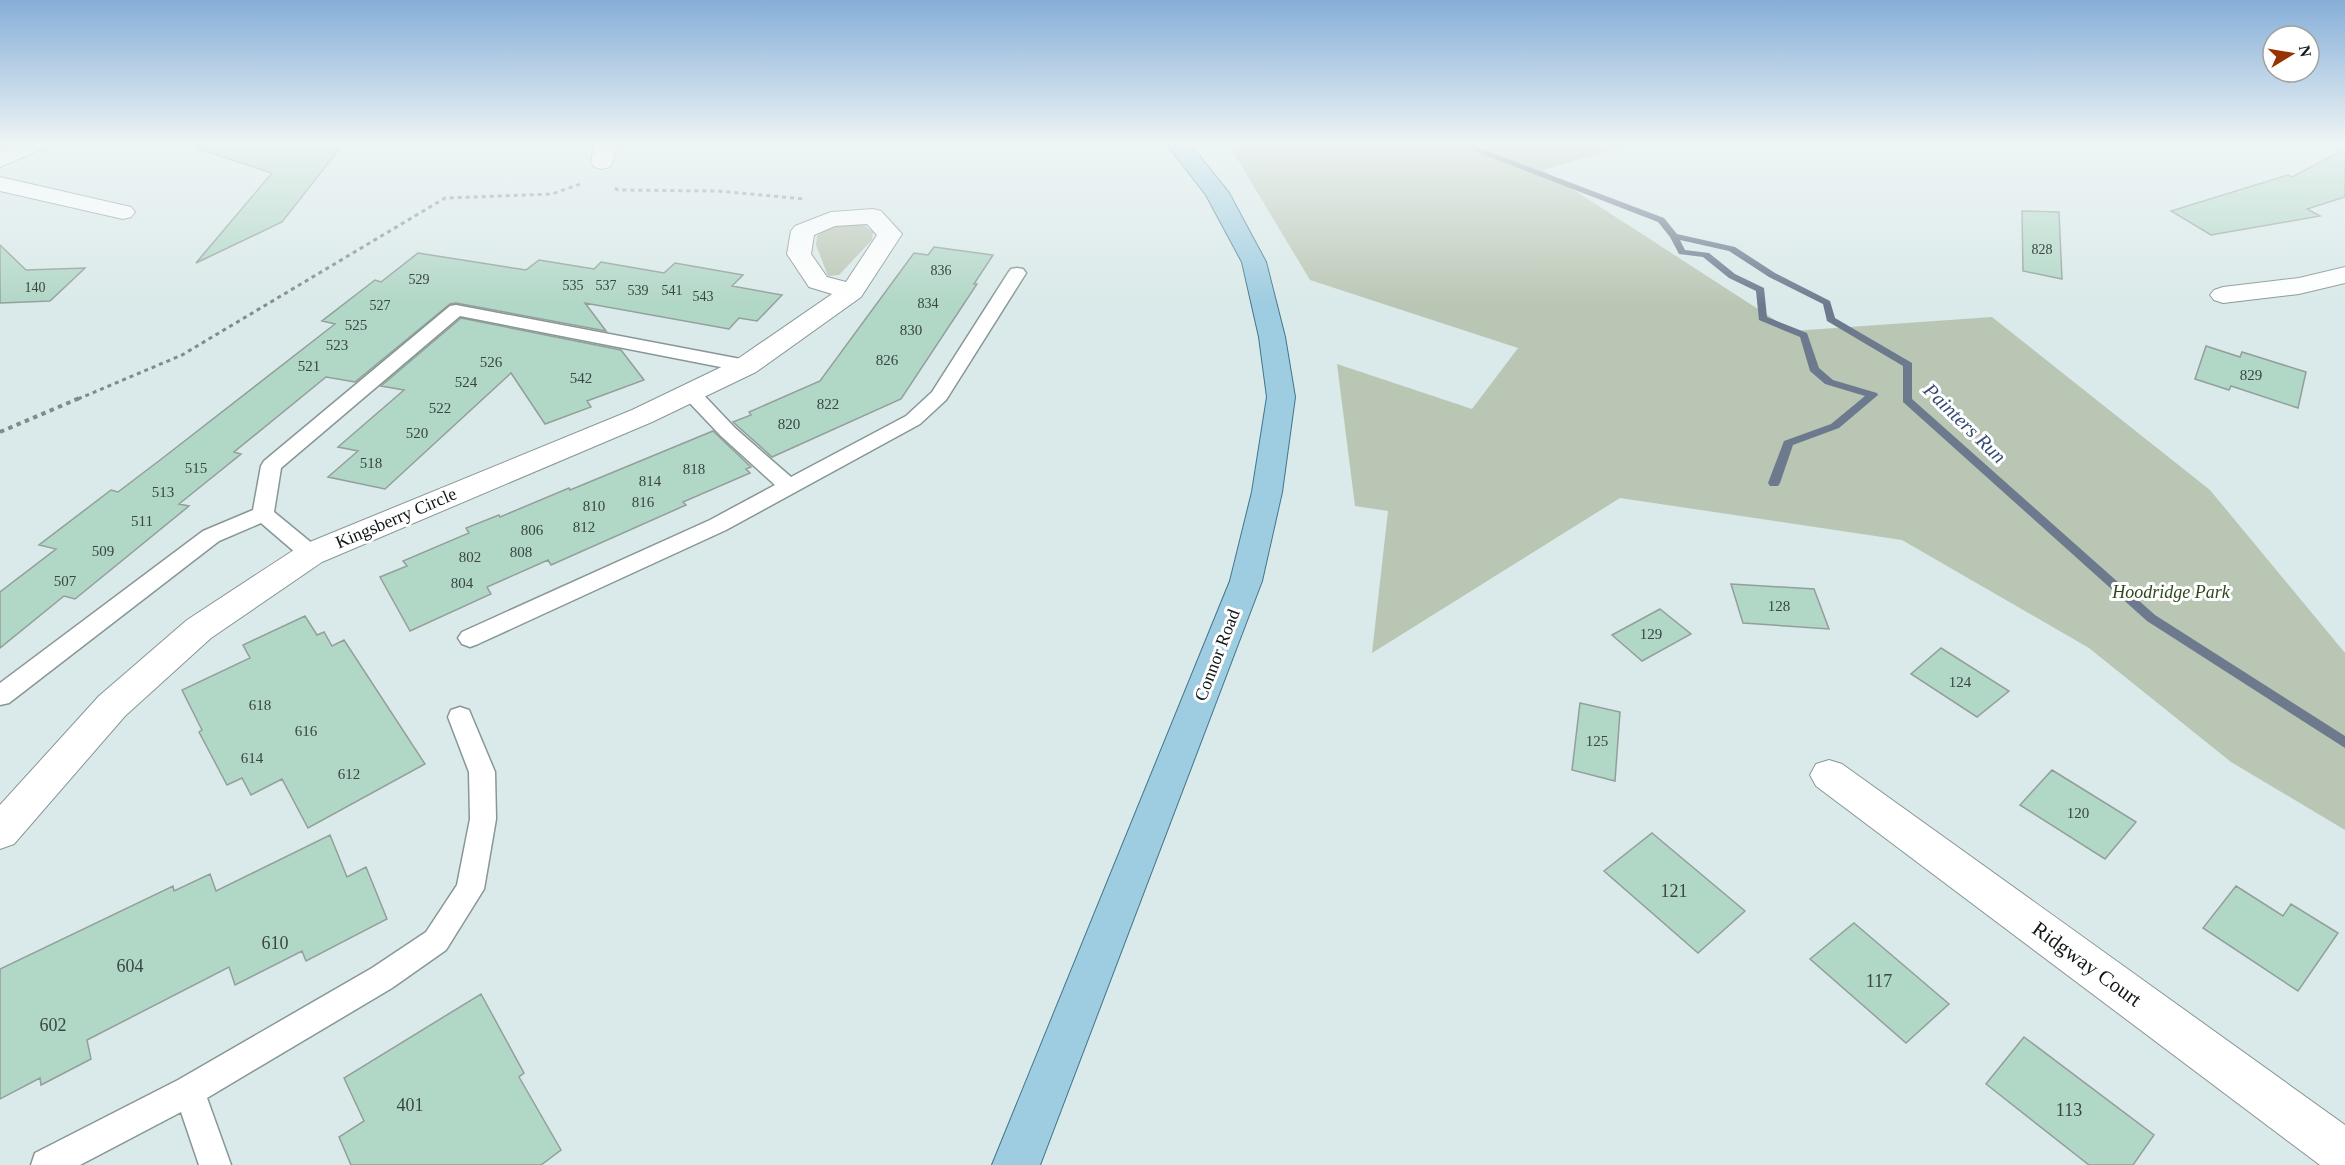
<svg xmlns="http://www.w3.org/2000/svg" width="2345" height="1165" viewBox="0 0 2345 1165" font-family="'Times New Roman',serif">
<style>
.green{fill:#bac6b4}
.lines{fill:none;stroke-linecap:round;stroke-linejoin:round}
.stream{fill:#6d7a8e;fill-rule:evenodd}
.building{fill:#b1d7c6;stroke:#939f9a;stroke-width:1.5}
.lane-casing{stroke:#889696;stroke-width:3}
.street-casing{stroke:#889696;stroke-width:2}
.primary-casing{stroke:#42768c;stroke-width:2}
.path-far1{stroke:#808b8b;stroke-width:3;stroke-dasharray:4 4;stroke-linecap:butt}
.path{stroke:#808b8b;stroke-width:4;stroke-dasharray:4.5 4.5;stroke-linecap:butt}
.lane{fill:#fff;fill-rule:evenodd}
.street{fill:#fff;fill-rule:evenodd}
.primary{fill:#9ecce0;fill-rule:evenodd}
.labels{text-anchor:middle;stroke-width:6;stroke-linejoin:round;paint-order:stroke}
.far-number-label{font-size:14px;fill:#394642}
.number-label{font-size:15px;fill:#394642}
.street-label{font-size:18px;fill:#111616;stroke:#fff}
.park-label{font-size:18px;font-style:italic;fill:#2e481c;stroke:#fff}
.near-number-label{font-size:18px;fill:#394642}
.water-label{font-size:20px;font-style:italic;fill:#344c75;stroke:#fff}
.near-street-label{font-size:21px;fill:#111616;stroke:#fff}
</style>
<rect width="100%" height="100%" fill="#dae9e9"/>
<path class="green" d="M 1227,142 L 1640,142 L 1543,170 L 1792,331 L 1992,317 L 2210,490 L 2345,653 L 2345,830 L 2231,762 L 2089,648 L 1902,540 L 1620,498 L 1372,653 L 1388,511 L 1355,506 L 1337,364 L 1472,409 L 1518,348 L 1310,280 Z
M 850,223 L 865,226 L 873,232 L 872,240 L 839,275 L 828,276 L 816,245 L 817,236 C 827,227 837,224 850,223 Z"/>
<g class="lines">
<path class="stream" d="M 1451,142 L 1463,142 L 1664,218 L 1677,234 L 1735,247 L 1775,273 L 1830,301 L 1835,318 L 1912,363 L 1912,399 L 2155,615 L 2345,736 L 2345,748 L 2147,621 L 1903,402 L 1903,366 L 1827,321 L 1823,304 L 1769,277 L 1729,251 L 1680,240 L 1685,250 L 1709,253 L 1735,274 L 1764,288 L 1767,317 L 1807,333 L 1819,368 L 1833,380 L 1877,393 L 1878,395 L 1839,428 L 1793,445 L 1780,483 L 1778,486 L 1770,486 L 1768,483 L 1784,441 L 1831,424 L 1865,396 L 1825,384 L 1810,371 L 1800,337 L 1759,320 L 1756,291 L 1729,278 L 1703,257 L 1679,254 L 1670,237 L 1658,222 Z"/>
</g>
<path class="building" d="M 199,142 L 345,142 L 282,222 L 196,263 L 272,173 L 198,149 Z
M 2345,149 L 2345,197 L 2307,209 L 2320,216 L 2211,235 L 2171,211 L 2288,175 L 2292,177 Z
M 2022,211 L 2059,212 L 2062,279 L 2023,271 Z
M 0,245 L 26,270 L 85,268 L 50,301 L 0,303 Z
M 934,247 L 993,255 L 974,284 L 977,284 L 901,399 L 772,457 L 733,422 L 751,415 L 749,412 L 820,381 L 914,253 L 928,255 Z
M 418,253 L 526,270 L 539,260 L 594,269 L 601,262 L 664,273 L 675,263 L 743,275 L 732,286 L 782,295 L 757,321 L 739,318 L 729,329 L 585,303 L 606,331 L 456,303 L 450,304 L 355,382 L 326,377 L 234,452 L 241,454 L 179,504 L 189,506 L 75,599 L 64,596 L 0,648 L 0,592 L 56,549 L 39,545 L 111,490 L 118,492 L 164,457 L 335,324 L 322,321 L 375,280 L 381,282 Z
M 461,318 L 621,350 L 644,380 L 587,401 L 591,407 L 545,424 L 511,373 L 385,489 L 328,477 L 358,451 L 338,447 L 404,390 L 381,386 Z
M 2206,346 L 2240,357 L 2242,352 L 2306,372 L 2298,408 L 2231,386 L 2229,390 L 2195,379 Z
M 713,431 L 751,467 L 746,469 L 750,473 L 683,502 L 686,505 L 551,565 L 548,560 L 487,587 L 491,594 L 410,631 L 380,577 L 407,566 L 403,561 L 469,533 L 466,528 L 499,515 L 500,517 L 569,488 L 570,490 Z
M 1731,584 L 1814,589 L 1829,629 L 1743,623 Z
M 1660,609 L 1691,634 L 1642,661 L 1612,635 Z
M 305,616 L 317,635 L 324,632 L 332,646 L 344,640 L 425,764 L 308,828 L 282,779 L 251,795 L 242,778 L 227,785 L 199,732 L 202,730 L 182,690 L 250,658 L 243,645 Z
M 1941,648 L 2009,691 L 1977,717 L 1911,674 Z
M 1580,703 L 1620,712 L 1615,781 L 1572,770 Z
M 2052,770 L 2136,822 L 2105,859 L 2020,805 Z
M 1652,833 L 1745,911 L 1698,953 L 1604,871 Z
M 330,835 L 347,877 L 366,867 L 387,919 L 306,961 L 302,951 L 235,985 L 229,967 L 87,1040 L 91,1059 L 41,1085 L 40,1078 L 0,1099 L 0,969 L 173,886 L 174,891 L 210,874 L 216,891 Z
M 2236,886 L 2283,916 L 2291,904 L 2338,933 L 2298,991 L 2203,928 Z
M 1854,923 L 1949,1004 L 1906,1043 L 1810,959 Z
M 481,994 L 524,1073 L 519,1077 L 561,1150 L 541,1165 L 351,1165 L 339,1137 L 364,1121 L 344,1078 Z
M 2024,1037 L 2154,1135 L 2133,1165 L 2089,1165 L 1986,1084 Z"/>
<g class="lines">
<g class="lane-casing">
<path id="lane" d="M 1017,268 L 1023,269 L 1026,273 L 946,400 L 920,424 L 726,530 L 478,644 L 470,647 L 462,644 L 458,638 L 462,632 L 710,520 L 775,485 L 721,436 L 684,397 L 681,393 L 684,389 L 698,389 L 735,428 L 791,477 L 906,416 L 932,392 L 1008,273 L 1011,269 Z
M 456,305 L 746,360 L 753,362 L 755,366 L 753,370 L 746,372 L 460,316 L 281,468 L 274,512 L 319,549 L 322,554 L 319,559 L 311,562 L 303,559 L 261,523 L 219,541 L 9,703 L 0,705 L 0,683 L 203,531 L 253,510 L 261,466 L 264,461 L 450,306 Z
M 460,707 L 469,710 L 495,772 L 496,819 L 484,889 L 446,950 L 392,988 L 207,1098 L 231,1165 L 199,1165 L 181,1112 L 80,1165 L 31,1165 L 35,1153 L 178,1080 L 372,968 L 426,932 L 457,885 L 470,819 L 469,772 L 448,717 L 451,710 Z"/>
</g>
<g class="street-casing">
<path id="street" d="M 20,142 L 49,142 L 46,147 L 0,167 L 0,152 Z
M 595,142 L 617,142 L 613,162 L 610,167 L 602,169 L 594,167 L 591,162 Z
M 0,177 L 131,207 L 135,212 L 131,217 L 123,219 L 0,191 Z
M 873,209 L 881,211 L 902,234 L 861,297 L 756,372 L 652,422 L 322,562 L 211,638 L 125,716 L 14,844 L 0,849 L 0,805 L 99,696 L 187,620 L 300,546 L 632,410 L 736,360 L 832,294 L 809,287 L 787,254 L 791,231 L 795,226 L 831,212 ZM 867,224 L 877,235 L 846,282 L 827,277 L 811,254 L 814,235 L 835,226 Z
M 2345,267 L 2345,283 L 2299,294 L 2223,303 L 2214,300 L 2210,295 L 2214,290 L 2223,287 L 2299,278 Z
M 1829,760 L 1842,764 L 2345,1125 L 2345,1165 L 2320,1165 L 1816,786 L 1810,775 L 1816,764 Z"/>
</g>
<g class="primary-casing">
<path id="primary" d="M 1165,142 L 1188,142 L 1229,193 L 1266,262 L 1285,337 L 1295,397 L 1282,492 L 1262,581 L 1040,1165 L 992,1165 L 1230,581 L 1252,492 L 1267,397 L 1259,337 L 1242,262 L 1206,195 Z"/>
</g>
<path class="path-far1" d="M 615,188 L 618,190 L 718,191 L 804,199
M 78,399 L 182,355 L 445,198 L 552,194 L 583,183"/>
<path class="path" d="M 0,432 L 82,397"/>
<use href="#lane" class="lane"/>
<use href="#street" class="street"/>
<use href="#primary" class="primary"/>
</g>
<linearGradient id="sky" x2="0" y2="1"><stop stop-color="#86aed8"/><stop offset="0.47" stop-color="#eef5f5"/><stop offset="1" stop-color="#eef5f5" stop-opacity="0"/></linearGradient>
<rect width="2345" height="305" fill="url(#sky)"/>
<g class="labels">
<g class="far-number-label">
<text x="2042" y="254">828</text>
<text x="941" y="275">836</text>
<text x="419" y="284">529</text>
<text x="573" y="290">535</text>
<text x="606" y="290">537</text>
<text x="35" y="292">140</text>
<text x="638" y="295">539</text>
<text x="672" y="295">541</text>
<text x="703" y="301">543</text>
<text x="928" y="308">834</text>
<text x="380" y="310">527</text>
</g>
<g class="number-label">
<text x="356" y="330">525</text>
<text x="911" y="335">830</text>
<text x="337" y="350">523</text>
<text x="887" y="365">826</text>
<text x="491" y="367">526</text>
<text x="309" y="371">521</text>
<text x="2251" y="380">829</text>
<text x="581" y="383">542</text>
<text x="466" y="387">524</text>
<text x="828" y="409">822</text>
<text x="440" y="413">522</text>
<text x="789" y="429">820</text>
<text x="417" y="438">520</text>
<text x="371" y="468">518</text>
<text x="196" y="473">515</text>
<text x="694" y="474">818</text>
<text x="650" y="486">814</text>
<text x="163" y="497">513</text>
<text x="643" y="507">816</text>
<text x="594" y="511">810</text>
<text x="142" y="526">511</text>
<text x="584" y="532">812</text>
<text x="532" y="535">806</text>
<text x="103" y="556">509</text>
<text x="521" y="557">808</text>
<text x="470" y="562">802</text>
<text x="65" y="586">507</text>
<text x="462" y="588">804</text>
<text x="1779" y="611">128</text>
<text x="1651" y="639">129</text>
<text x="1960" y="687">124</text>
<text x="260" y="710">618</text>
<text x="306" y="736">616</text>
<text x="1597" y="746">125</text>
<text x="252" y="763">614</text>
<text x="349" y="779">612</text>
<text x="2078" y="818">120</text>
</g>
<g class="street-label">
<text transform="translate(396 518) rotate(-23)" y="6">Kingsberry Circle</text>
<text transform="translate(1217 655) rotate(-69)" y="6">Connor Road</text>
</g>
<g class="park-label">
<text x="2171" y="598">Hoodridge Park</text>
</g>
<g class="near-number-label">
<text x="1674" y="897">121</text>
<text x="275" y="949">610</text>
<text x="130" y="972">604</text>
<text x="1879" y="987">117</text>
<text x="53" y="1031">602</text>
<text x="410" y="1111">401</text>
<text x="2069" y="1116">113</text>
</g>
<g class="water-label">
<text transform="translate(1965 423) rotate(44)" y="7">Painters Run</text>
</g>
<g class="near-street-label">
<text transform="translate(2087 964) rotate(36)" y="7">Ridgway Court</text>
</g>
</g>
<g transform="translate(2291 54) rotate(79)"><circle r="28" fill="#ffffff" stroke="#a0a2a2" stroke-width="1.5"/>
<path d="M0-4.5L10 22L0 15L-10 22Z" fill="#973203"/>
<text y="-9" font-size="16" font-weight="bold" text-anchor="middle" fill="#111616">N</text>
</g>
</svg>
